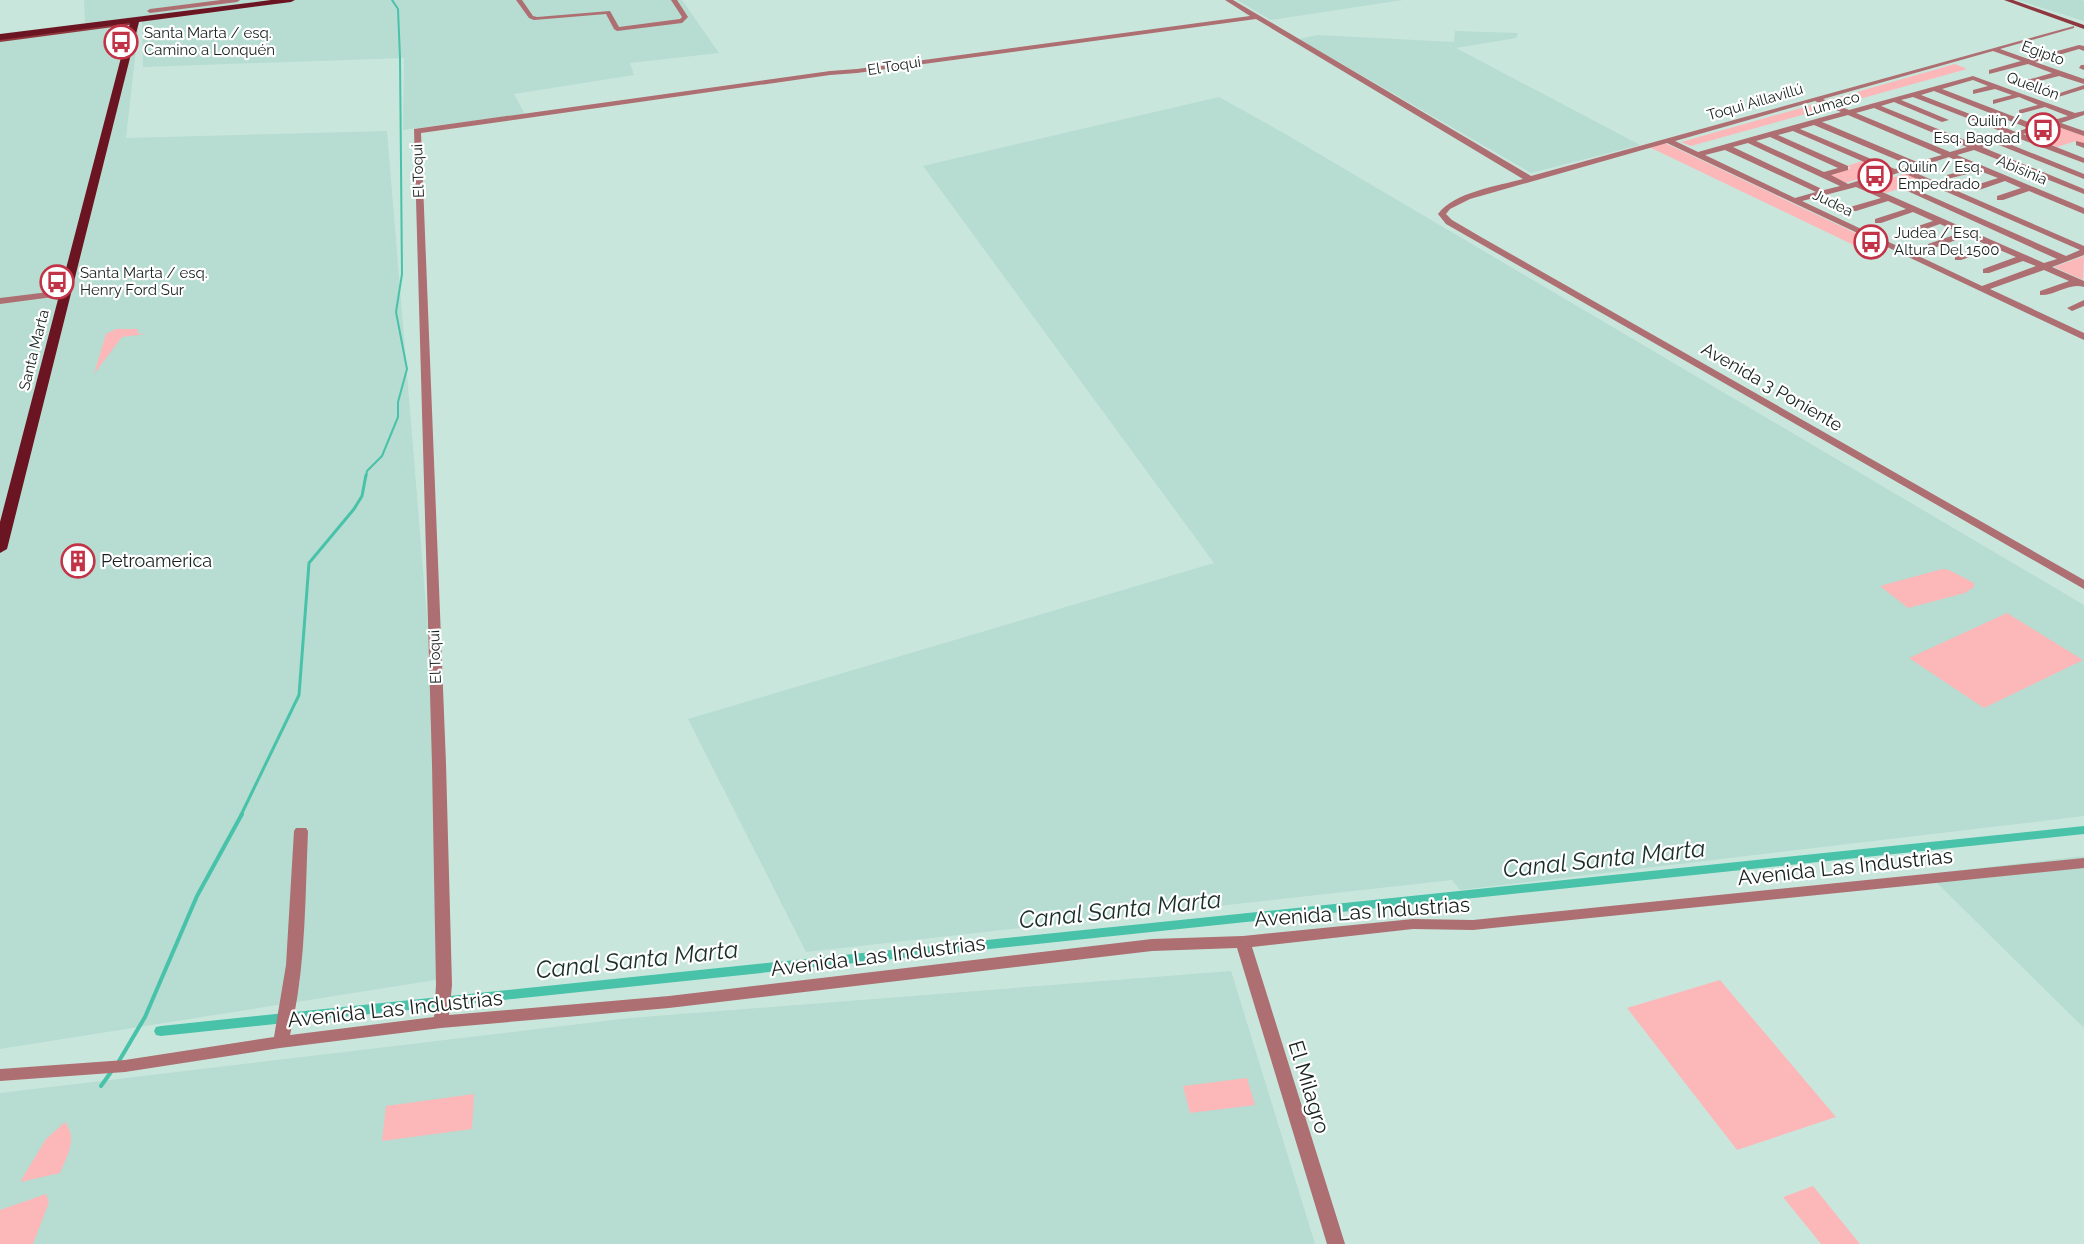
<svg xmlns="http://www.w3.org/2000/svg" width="2084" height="1244" viewBox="0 0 2084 1244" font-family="Raleway,sans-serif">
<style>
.built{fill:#b7dcd1}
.green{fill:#fcb8b9}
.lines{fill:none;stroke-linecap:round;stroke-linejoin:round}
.stream-far2{stroke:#48c2a9;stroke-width:2}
.stream-far1{stroke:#48c2a9;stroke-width:3}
.stream{stroke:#48c2a9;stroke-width:4}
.canal{fill:#48c2a9;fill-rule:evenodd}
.street{fill:#ad6f71;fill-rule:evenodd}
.secondary{fill:#8e373e;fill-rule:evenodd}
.primary{fill:#6b1522;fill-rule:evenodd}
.labels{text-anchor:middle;stroke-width:4.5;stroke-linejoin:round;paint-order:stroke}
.far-poi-label{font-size:15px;fill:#17221f;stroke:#fff;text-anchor:start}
.far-street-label{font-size:15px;fill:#17221f;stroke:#fff}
.street-label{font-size:18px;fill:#17221f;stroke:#fff}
.poi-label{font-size:18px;fill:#17221f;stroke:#fff;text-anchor:start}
.near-street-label{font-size:21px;fill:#17221f;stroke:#fff}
.near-water-label{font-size:24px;font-style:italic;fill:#1a2f29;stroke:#fff}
</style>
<rect width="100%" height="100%" fill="#c9e6dd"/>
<path class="built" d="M 84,0 L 682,0 L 719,53 L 630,63 L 634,75 L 514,94 L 525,114 L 403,130 L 404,58 L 143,67 L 142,17 L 85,23 Z
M 1237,0 L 1403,0 L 1271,20 Z
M 2017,0 L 2081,0 L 2084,1 L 2084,21 Z
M 139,22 L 126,138 L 387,131 L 439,764 L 448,978 L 0,1049 L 0,40 Z
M 1455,31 L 1518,33 L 1516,38 L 1456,48 L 1640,145 L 1531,173 L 1299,39 L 1318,35 L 1454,42 Z
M 1219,97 L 1287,135 L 2084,605 L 2084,816 L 1460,890 L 1452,880 L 806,952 L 688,719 L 1214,563 L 923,166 Z
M 2084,856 L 2084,1028 L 1928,874 Z
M 1231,971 L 1315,1244 L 0,1244 L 0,1093 L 630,1018 Z"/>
<path class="green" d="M 1955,64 L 1967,69 L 1691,146 L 1681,142 Z
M 2058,126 L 2084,135 L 2084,144 L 2076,141 L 2057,147 L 2028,135 Z
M 1665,143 L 1883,246 L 1864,250 L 1649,147 Z
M 1865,160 L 1887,170 L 1845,183 L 1828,175 L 1851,168 L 1847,166 Z
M 1907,173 L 1931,184 L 1914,189 L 1907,186 L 1886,193 L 1869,185 Z
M 2084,256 L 2083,280 L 2054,267 Z
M 116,329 L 138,329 L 137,333 L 145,334 L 122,337 L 94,374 L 106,334 Z
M 1942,569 L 1949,570 L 1974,583 L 1974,587 L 1965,593 L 1908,608 L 1880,586 Z
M 2007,613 L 2083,660 L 1984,708 L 1909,658 Z
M 1720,980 L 1836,1117 L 1737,1150 L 1627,1008 Z
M 1247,1078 L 1255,1105 L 1190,1113 L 1183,1086 Z
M 474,1094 L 472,1129 L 382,1141 L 386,1106 Z
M 65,1122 C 78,1139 67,1156 60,1173 L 20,1182 L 46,1139 Z
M 1813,1186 L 1860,1244 L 1821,1244 L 1783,1197 Z
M 46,1194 L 49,1202 L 33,1244 L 0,1244 L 0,1210 Z"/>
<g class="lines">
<path class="stream-far2" d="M 366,477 L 367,471 L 382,456 L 398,417 L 398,402 L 407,369 L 396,312 L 402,274 L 400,58 L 398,9 L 392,0"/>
<path class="stream-far1" d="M 241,815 L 299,695 L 309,563 L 354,509 L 362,496 L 366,475"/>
<path class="stream" d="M 119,1061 L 145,1017 L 197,896 L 242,814
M 101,1086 L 111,1072"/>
<path class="canal" d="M 2084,826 L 2084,834 L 161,1036 L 156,1035 L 154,1031 L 156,1027 L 161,1026 Z"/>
<path class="street" d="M 221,0 L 240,0 L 237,2 L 150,13 L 147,11 L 150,9 Z
M 516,0 L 522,0 L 533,16 L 537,17 L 610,11 L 619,27 L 680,19 L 682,17 L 671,0 L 677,0 L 688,17 L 682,23 L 617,31 L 614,29 L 606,14 L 534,20 L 529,18 Z
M 1225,0 L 1233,0 L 1531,176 L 2074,26 L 2074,28 L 2000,49 L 2028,59 L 2079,45 L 2084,46 L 2084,51 L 2079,49 L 2035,62 L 2084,79 L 2084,84 L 2059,76 L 2020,86 L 2020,82 L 2052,73 L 2028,64 L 1989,74 L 1989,70 L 2021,61 L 1993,51 L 1823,99 L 1849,110 L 1973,76 L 2075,113 L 2084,111 L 2084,115 L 2061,123 L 2084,131 L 2084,136 L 2053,125 L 2023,134 L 2084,158 L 2084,163 L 2015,137 L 2002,141 L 2084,174 L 2084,179 L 1994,143 L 1982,147 L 2084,189 L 2084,194 L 1974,150 L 1957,155 L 2084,208 L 2084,214 L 2029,191 L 2003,200 L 1997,200 L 1997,196 L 2021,188 L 2005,181 L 1979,190 L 1973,190 L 1973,186 L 1998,178 L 1980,171 L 1947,179 L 1947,175 L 1973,168 L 1949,157 L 1909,170 L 2084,246 L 2084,255 L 2052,267 L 2084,281 L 2084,287 C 2069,282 2055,296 2040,295 L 2040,291 L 2069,281 L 2044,270 L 1990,289 L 2084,333 L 2084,340 L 1667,143 L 1470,199 L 1450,209 L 1446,214 L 1452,220 L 1481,237 L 2084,580 L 2084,589 L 1446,224 L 1438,214 C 1454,192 1498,186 1523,179 L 1256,19 L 857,73 L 830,75 L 421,133 L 446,764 L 452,985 L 449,1015 L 669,996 L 1152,939 L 1243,936 L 1413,919 L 1473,920 L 2084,858 L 2084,868 L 1473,930 L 1413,929 L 1252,947 L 1345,1244 L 1327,1244 L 1237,948 L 1152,951 L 669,1008 L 441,1028 L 280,1048 L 125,1072 L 0,1081 L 0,1069 L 125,1060 L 274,1037 L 286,965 L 294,831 L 296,828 L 306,828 L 308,831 C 305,899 306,968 290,1035 L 434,1017 L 436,985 L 432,764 L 414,129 L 830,71 L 857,69 L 1250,16 ZM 1973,80 L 1988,86 L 1973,90 L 1973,94 L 1995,89 L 2012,95 L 1993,100 L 1993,104 L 2019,97 L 2038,105 L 2019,110 L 2019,114 L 2045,107 L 2068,116 L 2036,125 L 1942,89 ZM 1934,91 L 2028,128 L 2016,132 L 1921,95 ZM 1913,97 L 2008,134 L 1975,144 L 1881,106 L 1894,102 L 1942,122 L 1949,120 L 1901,100 ZM 1815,101 L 1841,112 L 1698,152 L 1675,141 ZM 1874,108 L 1967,147 L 1950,152 L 1856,113 ZM 1848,115 L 1942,155 L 1917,162 L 1822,122 ZM 1814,125 L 1909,165 L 1895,169 L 1800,129 ZM 1793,131 L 1887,172 L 1848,184 L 1831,175 L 1848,170 L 1848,166 L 1778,135 ZM 1770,137 L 1838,168 L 1824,172 L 1756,141 ZM 1748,143 L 1840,186 L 1824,190 L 1733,147 ZM 1725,150 L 1816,192 L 1795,198 L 1705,155 ZM 1901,172 L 2080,250 L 2066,256 L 1910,187 L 1903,189 L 2057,259 L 2044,263 L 1864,184 ZM 1856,187 L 1881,198 L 1850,207 L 1850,211 L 1856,211 L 1888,201 L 1906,209 L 1875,219 L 1875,223 L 1881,223 L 1913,212 L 1933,221 L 1900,232 L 1900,236 L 1906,236 L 1940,224 L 1960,233 L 1928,244 L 1928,248 L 1934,248 L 1967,236 L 1987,245 L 1955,256 L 1955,260 L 1961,260 L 1995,248 L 2016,257 L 1983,269 L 1983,273 L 1989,273 L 2023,261 L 2036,266 L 1982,286 L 1802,201 Z
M 2081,65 L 2084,65 L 2084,70 L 2079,68 Z
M 2084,85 L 2084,89 L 2055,98 L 2051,96 Z
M 2076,141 L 2084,143 L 2084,148 L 2076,145 Z
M 65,290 L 68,291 L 68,295 L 0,304 L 0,298 Z
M 2084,300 L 2084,306 L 2072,311 L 2067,308 Z"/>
<path class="secondary" d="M 2004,0 L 2013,0 L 2084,25 L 2084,29 Z
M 134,21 L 136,22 L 136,24 L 0,42 L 0,38 Z"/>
<path class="primary" d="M 271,0 L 295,0 L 291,2 L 139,22 L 7,549 L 0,553 L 0,522 L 130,23 L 0,40 L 0,34 Z"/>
</g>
<defs>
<g id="bus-ring" transform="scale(1.725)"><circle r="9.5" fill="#fff" stroke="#c33347" stroke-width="1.5"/><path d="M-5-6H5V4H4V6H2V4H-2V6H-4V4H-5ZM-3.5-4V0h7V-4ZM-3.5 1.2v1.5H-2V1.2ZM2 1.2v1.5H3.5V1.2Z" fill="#c33347"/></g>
<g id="building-ring" transform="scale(1.725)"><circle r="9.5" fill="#fff" stroke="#c33347" stroke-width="1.5"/><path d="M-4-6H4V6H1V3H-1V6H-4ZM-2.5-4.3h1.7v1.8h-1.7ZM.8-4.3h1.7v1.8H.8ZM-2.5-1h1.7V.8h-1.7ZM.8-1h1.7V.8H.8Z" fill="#c33347"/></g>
</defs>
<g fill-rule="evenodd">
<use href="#bus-ring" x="121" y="42"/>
<use href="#bus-ring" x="2043" y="130"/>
<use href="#bus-ring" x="1875" y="176"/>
<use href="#bus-ring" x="1871" y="242"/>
<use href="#bus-ring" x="57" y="282"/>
<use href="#building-ring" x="78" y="561"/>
</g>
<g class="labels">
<g class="far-poi-label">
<text x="144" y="38">Santa Marta / esq.<tspan x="144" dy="17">Camino a Lonquén</tspan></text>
<text x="2020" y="126" text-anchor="end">Quilín /<tspan x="2020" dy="17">Esq. Bagdad</tspan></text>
<text x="1898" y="172">Quilín / Esq.<tspan x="1898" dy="17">Empedrado</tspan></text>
<text x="1894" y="238">Judea / Esq.<tspan x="1894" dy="17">Altura Del 1500</tspan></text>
<text x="80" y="278">Santa Marta / esq.<tspan x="80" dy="17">Henry Ford Sur</tspan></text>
</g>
<g class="far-street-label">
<text transform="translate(2043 53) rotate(20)" y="5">Egipto</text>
<text transform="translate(894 66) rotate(-9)" y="5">El Toqui</text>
<text transform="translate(2033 86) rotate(20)" y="5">Quellón</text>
<text transform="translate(1755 102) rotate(-16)" y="5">Toqui Aillavillú</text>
<text transform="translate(1832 104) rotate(-16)" y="5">Lumaco</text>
<text transform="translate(2022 170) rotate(23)" y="5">Abisinia</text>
<text transform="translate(418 171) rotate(-92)" y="5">El Toqui</text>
<text transform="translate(1833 203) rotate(26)" y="5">Judea</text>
<text transform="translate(34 350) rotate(-76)" y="5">Santa Marta</text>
<text transform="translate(435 657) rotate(-92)" y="5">El Toqui</text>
</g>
<g class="street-label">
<text transform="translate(1772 387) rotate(30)" y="6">Avenida 3 Poniente</text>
</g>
<g class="poi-label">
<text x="101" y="567">Petroamerica</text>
</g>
<g class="near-street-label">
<text transform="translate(1845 867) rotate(-6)" y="7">Avenida Las Industrias</text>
<text transform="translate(1362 912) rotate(-4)" y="7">Avenida Las Industrias</text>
<text transform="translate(878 956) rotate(-7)" y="7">Avenida Las Industrias</text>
<text transform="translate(395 1009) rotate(-6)" y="7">Avenida Las Industrias</text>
<text transform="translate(1309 1087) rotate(73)" y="7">El Milagro</text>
</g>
<g class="near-water-label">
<text transform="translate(1604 859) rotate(-6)" y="8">Canal Santa Marta</text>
<text transform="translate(1120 910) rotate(-6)" y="8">Canal Santa Marta</text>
<text transform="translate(637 960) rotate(-6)" y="8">Canal Santa Marta</text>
</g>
</g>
</svg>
